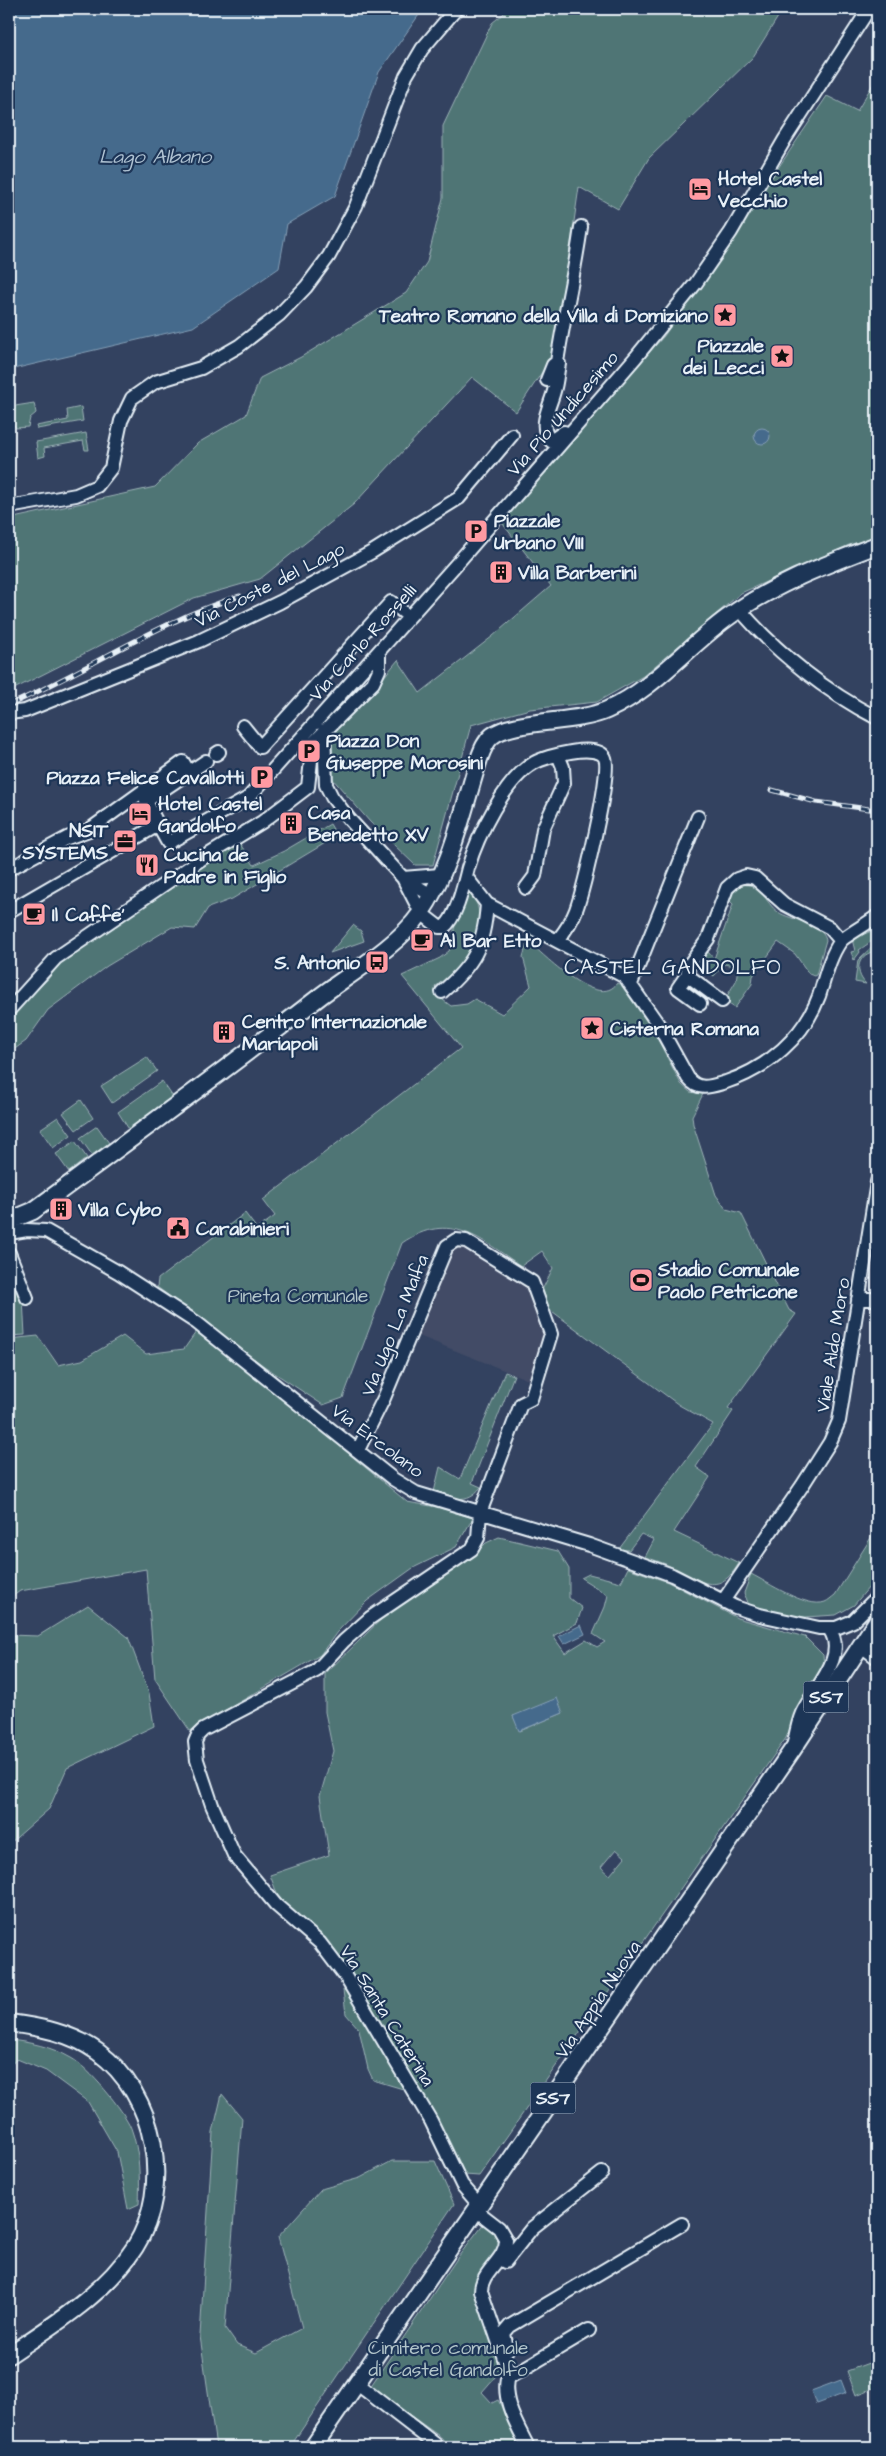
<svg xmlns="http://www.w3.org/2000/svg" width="886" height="2456" viewBox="0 0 886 2456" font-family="'Architects Daughter',sans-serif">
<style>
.built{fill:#424b66}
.green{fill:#4f7475;stroke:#9cb2b6;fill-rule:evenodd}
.water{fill:#446a8c;stroke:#86a0b7}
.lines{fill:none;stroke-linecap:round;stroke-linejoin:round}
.minor-casing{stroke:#e8f1f8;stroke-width:16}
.major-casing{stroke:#e8f1f8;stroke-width:20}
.minor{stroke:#1d3557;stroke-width:12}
.major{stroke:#1d3557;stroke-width:16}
.rail-casing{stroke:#e8f1f8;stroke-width:5}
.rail{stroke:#1d3557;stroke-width:3;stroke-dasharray:9;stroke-linecap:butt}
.labels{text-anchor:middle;stroke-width:4.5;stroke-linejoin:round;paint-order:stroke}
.shield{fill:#1d3557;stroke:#abb9c8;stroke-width:1}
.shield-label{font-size:18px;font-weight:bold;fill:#e8f1f8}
.poi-label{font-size:19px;font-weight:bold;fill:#e8f1f8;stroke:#1d3557;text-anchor:start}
.street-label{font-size:19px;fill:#e8f1f8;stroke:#1d3557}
.park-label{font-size:19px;fill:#b2c5ca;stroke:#1d3557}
.water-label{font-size:20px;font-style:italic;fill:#afc2d2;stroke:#1d3557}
.quarter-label{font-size:21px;letter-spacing:1px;fill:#e8f1f8;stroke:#1d3557}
</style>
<rect width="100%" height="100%" fill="#334260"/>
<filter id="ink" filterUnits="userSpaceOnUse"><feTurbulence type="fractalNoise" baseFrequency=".02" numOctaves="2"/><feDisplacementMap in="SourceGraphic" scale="10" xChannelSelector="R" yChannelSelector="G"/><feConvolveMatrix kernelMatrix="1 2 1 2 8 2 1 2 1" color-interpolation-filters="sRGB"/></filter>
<g filter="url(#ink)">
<path class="built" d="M 462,1243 L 527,1285 L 545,1335 L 531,1381 L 414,1334 L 423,1322 L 421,1315 L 443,1272 L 441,1267 L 448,1251 Z"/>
<path class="green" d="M 509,9 L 783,9 L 753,57 L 649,158 L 618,209 L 579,187 L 555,352 L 516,412 L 472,377 L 354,504 L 260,579 L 194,598 L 12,690 L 9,688 L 9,519 L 155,487 L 198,443 L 246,415 L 260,378 L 301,357 L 406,293 L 427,262 L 443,198 L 443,126 L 492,23 Z
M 877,77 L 877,536 L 849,545 L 741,593 L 643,676 L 597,702 L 530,709 L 471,725 L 433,865 L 415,865 L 370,822 L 331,777 L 329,731 L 378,684 L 398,660 L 420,693 L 493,636 L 551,586 L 499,519 L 664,336 L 827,96 L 857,111 Z
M 34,403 L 36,413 L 30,418 L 28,427 L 16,428 L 9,419 L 9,407 Z
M 81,407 L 83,421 L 37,429 L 36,426 L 68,420 L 67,410 Z
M 86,433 L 89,450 L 85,450 L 83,441 L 44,448 L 45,456 L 38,458 L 36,442 Z
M 330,824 L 337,836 L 232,899 L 208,908 L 195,929 L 172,927 L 107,966 L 48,1010 L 26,1041 L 9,1053 L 9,1017 L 48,979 L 63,959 L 238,841 L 254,865 L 284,851 Z
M 742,885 C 761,882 765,903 778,912 C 792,921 821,922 826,940 L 816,975 L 814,976 L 809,974 L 795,954 L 778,942 L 753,976 L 752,984 L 735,1008 L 724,1001 L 736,981 L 738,967 L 724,964 L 714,976 L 699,966 L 708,952 L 714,959 L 733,904 L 727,898 L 736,888 Z
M 468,893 L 473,895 C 493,933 463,965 435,987 L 443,1000 L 451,1006 L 467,1004 L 475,999 L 502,1014 L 531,986 L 523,957 L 530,933 L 533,935 L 531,944 C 547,958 599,1010 617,983 L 621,985 L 654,1032 L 681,1084 L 690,1092 L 703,1094 L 692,1116 L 693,1124 L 716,1195 L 726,1209 L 741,1213 L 789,1310 L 796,1314 L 728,1408 L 733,1411 L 696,1467 L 710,1477 L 674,1532 L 739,1563 C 719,1597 702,1582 674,1568 C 665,1563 654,1560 645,1557 L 654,1540 L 641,1534 L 629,1550 L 619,1549 L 713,1424 L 679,1405 L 549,1309 L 541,1292 L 553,1268 L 542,1251 L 521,1266 C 481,1239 450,1210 402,1243 L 343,1398 L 323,1405 L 264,1366 L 157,1287 L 158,1279 L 245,1213 L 257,1229 L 275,1216 L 263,1200 L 461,1048 L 402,976 L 440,958 L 449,951 L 454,941 L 454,929 L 464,896 Z
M 353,925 L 361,931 L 364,941 L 330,953 Z
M 877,926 C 877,940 869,943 859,950 L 860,952 L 854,960 L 851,952 L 855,951 L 852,939 L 874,930 Z
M 877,942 L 877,951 C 858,953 853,971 866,984 L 855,982 L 858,960 Z
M 147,1057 L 157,1071 L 112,1103 L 101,1086 Z
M 162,1081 L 173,1097 L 130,1131 L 118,1112 Z
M 81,1100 L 93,1118 L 76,1130 L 63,1113 Z
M 58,1117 L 71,1135 L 53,1148 L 40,1129 Z
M 97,1126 L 109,1143 L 92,1155 L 80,1138 Z
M 75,1141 L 87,1158 L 69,1172 L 56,1154 Z
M 9,1266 L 23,1299 L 25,1335 L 9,1336 Z
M 196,1332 L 284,1400 L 407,1502 L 437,1507 L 473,1518 L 456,1547 L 413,1568 L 367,1601 L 337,1632 L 320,1655 L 190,1731 L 155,1679 L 146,1569 L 20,1591 L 9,1599 L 9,1339 L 38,1336 L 58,1365 L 82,1360 L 123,1336 L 146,1354 L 184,1349 Z
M 505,1372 L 514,1375 L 472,1483 L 481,1487 C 467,1505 452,1498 434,1492 L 440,1467 L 460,1479 Z
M 877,1528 L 877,1581 L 869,1587 L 854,1605 L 836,1615 L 805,1617 L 748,1609 L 749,1605 L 744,1593 L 751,1574 C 767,1582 807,1609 825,1602 C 828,1601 832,1597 835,1595 Z
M 499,1537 L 558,1551 L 569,1569 L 569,1598 L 582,1608 L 577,1623 L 553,1636 L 565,1653 L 586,1640 L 597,1647 L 605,1642 L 593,1634 L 605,1607 L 608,1595 L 581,1578 L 589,1574 L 621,1582 L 628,1568 L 668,1582 L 737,1618 L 805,1637 L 823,1655 L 824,1666 L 800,1704 L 786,1738 L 479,2176 L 465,2175 L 345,1963 L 279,1899 L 270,1875 L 329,1855 L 320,1796 L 333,1751 L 325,1712 L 325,1674 L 399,1602 L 471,1558 L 486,1543 ZM 563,1713 L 520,1731 L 513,1716 L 514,1716 ZM 616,1849 L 625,1857 L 610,1875 L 601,1867 Z
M 88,1605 L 128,1637 L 149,1693 L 154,1726 L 67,1768 L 49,1809 L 9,1844 L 9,1635 L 38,1636 Z
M 343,1990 L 350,1991 L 404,2082 L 403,2089 L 373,2080 L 368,2069 L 359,2029 L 346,2014 Z
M 9,2040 C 30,2042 52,2047 71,2058 C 88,2067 124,2110 131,2128 C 140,2152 140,2180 139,2204 L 128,2209 L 117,2152 L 88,2102 L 46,2071 L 17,2059 L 9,2066 Z
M 222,2094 L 242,2118 L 225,2328 L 237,2345 L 256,2353 L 302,2328 L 278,2237 L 321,2189 L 360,2178 L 392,2161 L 435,2161 L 454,2204 L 290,2447 L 216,2447 L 200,2336 L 213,2132 Z
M 484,2223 L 501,2236 L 501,2251 L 474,2286 L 502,2369 L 482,2392 L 492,2403 L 498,2400 L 522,2447 L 448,2447 L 442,2438 L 370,2387 L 458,2257 Z
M 877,2360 L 877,2387 L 856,2395 L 847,2371 Z"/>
<path class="water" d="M 9,9 L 423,9 L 379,72 L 335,196 L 287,224 L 279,268 L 193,327 L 9,370 Z
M754 436a8 8 0 1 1 16 0a8 8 0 1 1-16 0Z
M 581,1625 L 585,1634 L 564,1644 L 559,1636 Z
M 557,1698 L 563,1713 L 519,1731 L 513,1716 Z
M 841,2380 L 846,2393 L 816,2404 L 811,2391 Z"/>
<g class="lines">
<g class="minor-casing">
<path id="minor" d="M 557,362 C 564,316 575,272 581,227
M 547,380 L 553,365 L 557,362 L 559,364 C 557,373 557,382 554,391 C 550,407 537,427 551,441 L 564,432
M 9,507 L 76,495 L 97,486 L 111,468 L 121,421 L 132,398 L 155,382 L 201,368 L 239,346 L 279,315 L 306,287 L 329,256 L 356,206 L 406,76 L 422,49 L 456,9
M 739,609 C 777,653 826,692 877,718
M 9,713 L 25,711 L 199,641 L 280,602 L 372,552 L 459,498 L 512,435
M 243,726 L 260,747 L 391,602 L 409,617
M 324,730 L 326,785 L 332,797 L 349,819 L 403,878 L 431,895
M 216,754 L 219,752
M 158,825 L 146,801 L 206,761
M 9,869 L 67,838 L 89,830 L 183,762 L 189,772
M 466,877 L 487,904 L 625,977 L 658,1024 L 688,1078 C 699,1092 712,1086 726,1082 C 768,1068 804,1037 819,996 C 825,978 829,958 840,942 C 843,937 869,923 877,916
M 403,878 L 421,913 L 439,927 L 444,927 C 457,917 464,883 468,868 C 477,837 505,779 534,763 C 546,756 598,742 605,758 C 612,772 583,891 576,910 C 572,921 565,931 558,940
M 403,878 L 440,875
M 526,888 L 535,876 L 543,829 L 564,783 L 563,767 L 558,755
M 9,906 L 11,910 L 158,825 L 168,843 L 248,798 L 460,560 L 636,357 L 696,283 L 731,232 L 785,139 L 869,9
M 687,975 L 722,1001
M 631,984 L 698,817
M 442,992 C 474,964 484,947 487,904
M 700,1004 L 678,988 L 687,975 L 689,965 L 708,939 L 727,888 L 737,879 L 746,876 L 755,878 L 784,904 L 830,928 L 841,941
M 9,1010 L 56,958 L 203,858 L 262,822 L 308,787 L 313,743 L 373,683 L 379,670 L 379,652
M 9,1233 L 27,1230 L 46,1231 L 118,1272 L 197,1323 L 393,1479 L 416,1493 L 589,1545 L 672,1575 L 735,1607 L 760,1615 L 819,1628 L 836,1628 L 853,1621 L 877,1597
M 9,1253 L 27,1298
M 858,1299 L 877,1299
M 358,1450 L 384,1398 L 447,1246 L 456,1240 L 466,1241 L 532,1282 L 551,1334 L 531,1399 L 521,1404 L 480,1513 L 478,1538 L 472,1549 L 370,1618 L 344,1641 L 316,1671 L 203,1730 L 198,1735 L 195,1742 L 197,1760 L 212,1805 L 234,1855 L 276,1905 L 320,1943 L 345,1976 L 431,2121 L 462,2185 L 480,2206
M 723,1601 L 802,1486 L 830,1442 L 839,1421 L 877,1182
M 860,1645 L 877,1658
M 794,1743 C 796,1733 798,1722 802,1713 C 813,1689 849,1656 829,1629
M 477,2211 L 499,2228 L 506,2240 C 506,2260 481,2271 481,2291 L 509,2373 C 499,2396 518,2427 528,2447
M 505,2262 L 532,2228 L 602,2173
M 507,2350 L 504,2333 L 510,2326 L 682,2224
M 509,2373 L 513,2375 L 589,2330
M 356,2383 L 439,2447"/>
</g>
<g class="major-casing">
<path id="major" d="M 9,1221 L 33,1211 C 128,1141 224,1071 318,998 C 348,975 399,945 420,914 C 451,869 463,810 479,759 C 482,751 485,742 492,736 C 513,719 577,724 607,710 C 654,689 686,648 727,618 C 773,584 825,565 877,545
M 9,2023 C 40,2027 72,2033 98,2052 C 156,2094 173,2187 135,2247 C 105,2294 53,2325 9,2355
M 313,2447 L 793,1749 L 877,1621"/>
</g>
<use href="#minor" class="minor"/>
<use href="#major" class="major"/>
<g class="rail-casing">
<path id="rail" d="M 9,705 C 87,671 158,621 240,596
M 772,790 L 816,802 L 877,810"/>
</g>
<use href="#rail" class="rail"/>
</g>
</g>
<defs>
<g id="hotel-square" transform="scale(1.25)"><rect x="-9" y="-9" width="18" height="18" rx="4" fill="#ff9aa2" stroke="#1d3557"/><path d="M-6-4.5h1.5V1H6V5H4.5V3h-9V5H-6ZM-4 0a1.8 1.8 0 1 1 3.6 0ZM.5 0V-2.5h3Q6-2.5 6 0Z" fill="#111"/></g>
<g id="sight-square" transform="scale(1.25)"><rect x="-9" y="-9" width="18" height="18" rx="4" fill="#ff9aa2" stroke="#1d3557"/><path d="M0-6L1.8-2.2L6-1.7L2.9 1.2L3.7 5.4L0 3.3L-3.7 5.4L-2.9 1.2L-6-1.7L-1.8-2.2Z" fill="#111"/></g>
<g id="parking-square" transform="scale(1.25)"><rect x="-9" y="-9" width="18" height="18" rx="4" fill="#ff9aa2" stroke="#1d3557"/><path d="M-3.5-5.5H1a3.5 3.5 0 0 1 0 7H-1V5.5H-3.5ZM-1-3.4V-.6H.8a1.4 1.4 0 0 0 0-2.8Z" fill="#111"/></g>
<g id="building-square" transform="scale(1.25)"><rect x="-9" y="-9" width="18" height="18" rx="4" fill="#ff9aa2" stroke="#1d3557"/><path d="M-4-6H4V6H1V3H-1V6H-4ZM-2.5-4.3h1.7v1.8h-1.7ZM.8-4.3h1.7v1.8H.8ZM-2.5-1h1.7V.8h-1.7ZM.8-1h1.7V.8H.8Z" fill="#111"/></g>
<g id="office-square" transform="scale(1.25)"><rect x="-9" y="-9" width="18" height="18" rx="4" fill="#ff9aa2" stroke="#1d3557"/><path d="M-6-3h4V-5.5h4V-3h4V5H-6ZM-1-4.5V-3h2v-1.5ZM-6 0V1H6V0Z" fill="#111"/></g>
<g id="restaurant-square" transform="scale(1.25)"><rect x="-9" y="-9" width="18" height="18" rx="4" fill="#ff9aa2" stroke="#1d3557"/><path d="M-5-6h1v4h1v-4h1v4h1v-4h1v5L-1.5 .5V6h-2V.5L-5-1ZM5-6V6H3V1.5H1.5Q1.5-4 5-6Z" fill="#111"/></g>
<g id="cafe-square" transform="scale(1.25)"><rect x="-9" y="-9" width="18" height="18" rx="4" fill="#ff9aa2" stroke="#1d3557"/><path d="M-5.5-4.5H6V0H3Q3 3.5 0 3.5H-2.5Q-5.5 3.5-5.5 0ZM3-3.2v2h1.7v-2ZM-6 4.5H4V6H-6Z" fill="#111"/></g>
<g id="bus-square" transform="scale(1.25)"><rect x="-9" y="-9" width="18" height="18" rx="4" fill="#ff9aa2" stroke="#1d3557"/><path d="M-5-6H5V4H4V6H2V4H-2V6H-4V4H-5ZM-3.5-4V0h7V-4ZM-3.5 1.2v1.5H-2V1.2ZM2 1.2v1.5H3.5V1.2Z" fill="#111"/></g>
<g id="civic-square" transform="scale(1.25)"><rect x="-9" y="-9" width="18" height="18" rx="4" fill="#ff9aa2" stroke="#1d3557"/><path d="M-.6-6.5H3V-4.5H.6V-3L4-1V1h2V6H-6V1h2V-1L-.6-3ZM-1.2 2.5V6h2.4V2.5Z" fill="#111"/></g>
<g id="stadium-square" transform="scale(1.25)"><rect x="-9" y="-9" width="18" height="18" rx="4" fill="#ff9aa2" stroke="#1d3557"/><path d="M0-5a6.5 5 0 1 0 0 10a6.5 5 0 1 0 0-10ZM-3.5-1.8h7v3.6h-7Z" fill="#111"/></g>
</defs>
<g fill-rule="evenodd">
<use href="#hotel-square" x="700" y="189"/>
<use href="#sight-square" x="725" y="315"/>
<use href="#sight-square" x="782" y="356"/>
<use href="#parking-square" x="476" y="531"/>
<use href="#building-square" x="501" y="572"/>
<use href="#parking-square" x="309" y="751"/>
<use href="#parking-square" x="262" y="777"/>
<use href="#hotel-square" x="140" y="814"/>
<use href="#building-square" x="291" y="823"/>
<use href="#office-square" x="125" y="841"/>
<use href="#restaurant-square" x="147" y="865"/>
<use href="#cafe-square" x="34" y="914"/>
<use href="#cafe-square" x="422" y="940"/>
<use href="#bus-square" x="377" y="962"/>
<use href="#sight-square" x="592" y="1028"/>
<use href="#building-square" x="224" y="1032"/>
<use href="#building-square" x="61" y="1209"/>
<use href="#civic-square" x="178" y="1228"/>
<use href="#stadium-square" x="641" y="1280"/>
</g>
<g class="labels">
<g class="shield">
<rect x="803.5" y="1681.5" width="45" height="31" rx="4"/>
<rect x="530.5" y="2082.5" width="45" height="31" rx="4"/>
</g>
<g class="shield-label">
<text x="826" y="1703">SS7</text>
<text x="553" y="2104">SS7</text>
</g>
<g class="poi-label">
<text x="718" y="185">Hotel Castel<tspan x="718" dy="22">Vecchio</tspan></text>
<text x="708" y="322" text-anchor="end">Teatro Romano della Villa di Domiziano</text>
<text x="764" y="352" text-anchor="end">Piazzale<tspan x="764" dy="22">dei Lecci</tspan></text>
<text x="494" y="527">Piazzale<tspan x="494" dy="22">Urbano VIII</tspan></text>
<text x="518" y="579">Villa Barberini</text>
<text x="326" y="747">Piazza Don<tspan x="326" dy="22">Giuseppe Morosini</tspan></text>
<text x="244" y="784" text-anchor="end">Piazza Felice Cavallotti</text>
<text x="158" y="810">Hotel Castel<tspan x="158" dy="22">Gandolfo</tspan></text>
<text x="308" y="819">Casa<tspan x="308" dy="22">Benedetto XV</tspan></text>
<text x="108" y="837" text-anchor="end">NSIT<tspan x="108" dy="22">SYSTEMS</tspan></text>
<text x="164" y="861">Cucina de<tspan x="164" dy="22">Padre in Figlio</tspan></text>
<text x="52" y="921">Il Caffe'</text>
<text x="440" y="947">Al Bar Etto</text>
<text x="360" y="969" text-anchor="end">S. Antonio</text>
<text x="242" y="1028">Centro Internazionale<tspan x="242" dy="22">Mariapoli</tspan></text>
<text x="610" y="1035">Cisterna Romana</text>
<text x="78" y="1216">Villa Cybo</text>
<text x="196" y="1235">Carabinieri</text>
<text x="658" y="1276">Stadio Comunale<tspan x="658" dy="22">Paolo Petricone</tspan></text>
</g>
<g class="street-label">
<text transform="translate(562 413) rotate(-49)" y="7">Via Pio Undicesimo</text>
<text transform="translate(269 584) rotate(-27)" y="7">Via Coste del Lago</text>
<text transform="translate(362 642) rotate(-48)" y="7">Via Carlo Rosselli</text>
<text transform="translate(394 1325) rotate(-68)" y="7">Via Ugo La Malfa</text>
<text transform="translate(832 1345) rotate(-81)" y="7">Viale Aldo Moro</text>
<text transform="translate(378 1440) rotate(37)" y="7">Via Ercolano</text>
<text transform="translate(597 1999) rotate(-56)" y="7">Via Appia Nuova</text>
<text transform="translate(388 2015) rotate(58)" y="7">Via Santa Caterina</text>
</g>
<g class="park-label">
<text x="298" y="1302">Pineta Comunale</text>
<text x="448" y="2354">Cimitero comunale<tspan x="448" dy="22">di Castel Gandolfo</tspan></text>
</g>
<g class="water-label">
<text x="155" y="163">Lago Albano</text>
</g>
<g class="quarter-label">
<text x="673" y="974">CASTEL GANDOLFO</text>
</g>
</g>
<rect width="886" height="2456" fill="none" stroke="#1d3557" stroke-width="30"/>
<rect x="15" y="15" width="856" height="2426" fill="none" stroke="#e8f1f8" stroke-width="2" filter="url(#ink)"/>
</svg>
